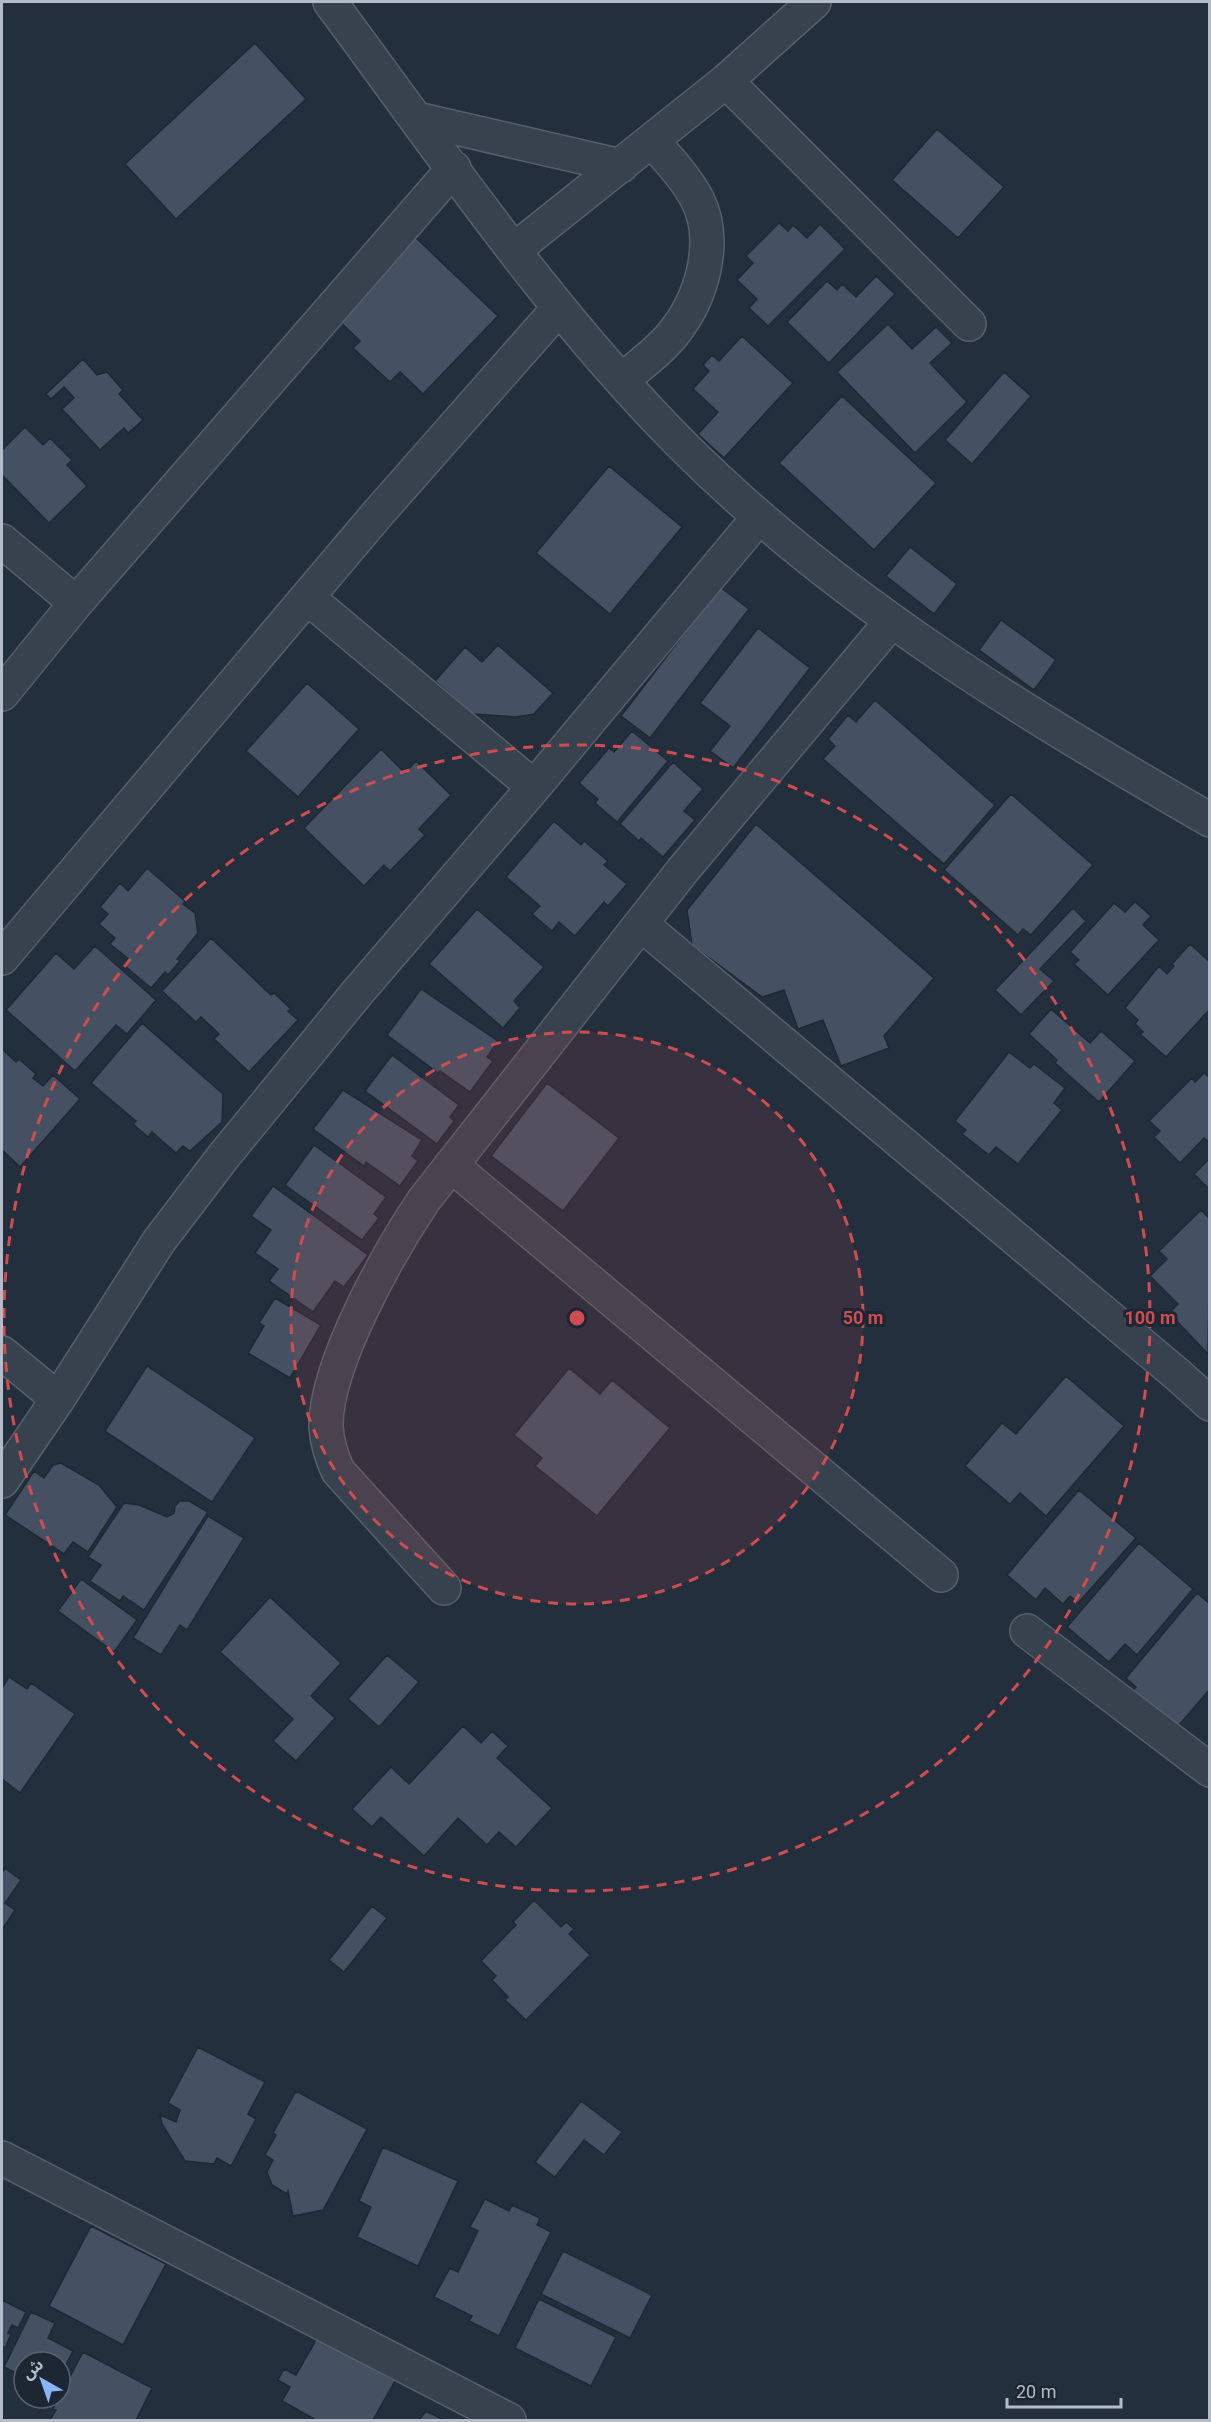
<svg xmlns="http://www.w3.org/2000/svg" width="1211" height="2422" viewBox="0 0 1211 2422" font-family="Roboto,'Noto Sans Arabic',sans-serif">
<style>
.building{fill:#455162;stroke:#1f2835;stroke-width:1.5}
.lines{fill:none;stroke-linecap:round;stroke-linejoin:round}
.minor-casing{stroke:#565f6c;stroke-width:36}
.minor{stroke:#38414e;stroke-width:33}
.ring{fill:none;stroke:#ce4d50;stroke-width:3;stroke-dasharray:10 8}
.centre{fill:#ce4d50;stroke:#1d2633;stroke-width:3}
.ring-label{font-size:18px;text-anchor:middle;font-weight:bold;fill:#ce4d50;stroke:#1d2633;stroke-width:6;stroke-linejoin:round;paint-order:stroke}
</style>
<rect width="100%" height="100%" fill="#242f3e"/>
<path class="building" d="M 255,43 L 306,99 L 176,219 L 125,164 Z
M 937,129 L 1004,187 L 958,238 L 892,180 Z
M 779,223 L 788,231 L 793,225 L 807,238 L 820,224 L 845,249 L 768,326 L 749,308 L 757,299 L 737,280 L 753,263 L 746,256 Z
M 412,234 L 498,316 L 423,394 L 400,372 L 390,382 L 353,348 L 360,341 L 334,316 Z
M 876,276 L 895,294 L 829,363 L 787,322 L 827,281 L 837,290 L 842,284 L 856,297 Z
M 888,324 L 912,349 L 936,327 L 952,343 L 930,363 L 967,402 L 915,453 L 837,372 Z
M 742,336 L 793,383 L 724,458 L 698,434 L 718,412 L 693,389 L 709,371 L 703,365 L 712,355 L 719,361 Z
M 83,359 L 97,375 L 107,372 L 123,390 L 119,394 L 143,420 L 128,433 L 124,428 L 100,450 L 62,409 L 74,398 L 64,387 L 51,399 L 46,394 Z
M 1004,372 L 1031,396 L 972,464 L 945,440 Z
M 842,396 L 936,483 L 874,550 L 779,463 Z
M 25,427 L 43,445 L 50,438 L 72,460 L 67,465 L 87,486 L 49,523 L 2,475 L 2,450 Z
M 609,466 L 682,527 L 610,614 L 536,553 Z
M 910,547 L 957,584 L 934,614 L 886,576 Z
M 720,587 L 749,609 L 650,738 L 621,716 Z
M 1001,620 L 1056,660 L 1034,690 L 979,650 Z
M 758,628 L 810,668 L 733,768 L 710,751 L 730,726 L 700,703 Z
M 498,645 L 553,693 L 534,714 L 516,717 L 473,714 L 435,681 L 465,647 L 482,662 Z
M 307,683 L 359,729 L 298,797 L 246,751 Z
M 875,700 L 995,805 L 944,864 L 823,759 L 835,746 L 828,739 L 848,715 L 856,722 Z
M 632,731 L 668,761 L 617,822 L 595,803 L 598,799 L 579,783 L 609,748 L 614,752 Z
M 381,749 L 405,773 L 416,761 L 451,795 L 419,829 L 425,835 L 390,871 L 384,865 L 364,886 L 304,828 Z
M 673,762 L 703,789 L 684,811 L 695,820 L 663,857 L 641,838 L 639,841 L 620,824 Z
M 1011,794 L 1093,865 L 1031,935 L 1023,929 L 1018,935 L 944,870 Z
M 554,821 L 581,845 L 584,841 L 608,861 L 604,865 L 627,884 L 608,906 L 604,902 L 575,936 L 559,922 L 552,931 L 532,914 L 540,906 L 506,877 Z
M 756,824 L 934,978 L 884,1036 L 889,1048 L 841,1066 L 823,1020 L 798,1029 L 784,990 L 762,997 L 692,945 L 687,910 Z
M 147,868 L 185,901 L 183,904 L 195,913 L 198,933 L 177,959 L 180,961 L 168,975 L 165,972 L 151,988 L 125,966 L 130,960 L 110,944 L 115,938 L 99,924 L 108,914 L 100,907 L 120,883 L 128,891 Z
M 1135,902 L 1151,916 L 1143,925 L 1159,940 L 1108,995 L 1074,964 L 1079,960 L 1070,952 L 1114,903 L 1125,912 Z
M 1073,908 L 1086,921 L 1040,969 L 1054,981 L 1021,1015 L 995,990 Z
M 477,909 L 544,967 L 514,1001 L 520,1008 L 503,1028 L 429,964 Z
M 211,938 L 271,995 L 274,993 L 291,1009 L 288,1011 L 298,1020 L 249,1072 L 214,1039 L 219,1034 L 201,1017 L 196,1022 L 162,991 Z
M 1190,944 L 1210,962 L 1210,1009 L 1166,1057 L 1140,1034 L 1143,1032 L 1135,1024 L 1138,1020 L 1125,1008 L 1159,966 L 1167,974 L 1174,966 L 1172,964 Z
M 95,946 L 156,1000 L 127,1034 L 116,1025 L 75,1071 L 6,1010 L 56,953 L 74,969 Z
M 421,989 L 498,1041 L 487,1057 L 493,1061 L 470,1092 L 440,1071 L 438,1073 L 387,1035 Z
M 1051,1009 L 1090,1043 L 1101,1031 L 1135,1061 L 1099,1102 L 1055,1063 L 1057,1060 L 1029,1034 Z
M 142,1023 L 223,1094 L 222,1122 L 190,1151 L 183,1146 L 176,1153 L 152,1132 L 148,1137 L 133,1124 L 136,1121 L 91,1083 Z
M 2,1049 L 16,1062 L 19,1059 L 36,1074 L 33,1078 L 43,1086 L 53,1075 L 80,1099 L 20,1167 L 2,1150 Z
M 1009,1052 L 1030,1068 L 1034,1064 L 1065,1088 L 1054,1103 L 1062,1110 L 1018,1164 L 996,1147 L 989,1155 L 962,1134 L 966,1130 L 955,1121 Z
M 392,1055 L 459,1105 L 450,1117 L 454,1121 L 437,1144 L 365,1091 Z
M 1204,1073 L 1210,1078 L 1210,1143 L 1204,1138 L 1180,1163 L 1154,1137 L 1160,1131 L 1149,1121 L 1192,1078 L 1195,1082 Z
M 547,1083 L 619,1138 L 563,1211 L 491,1156 Z
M 343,1090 L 422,1140 L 412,1156 L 418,1161 L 400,1186 L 366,1162 L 364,1166 L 313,1129 Z
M 314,1145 L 386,1197 L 374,1214 L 379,1218 L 362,1240 L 285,1185 Z
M 1210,1158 L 1210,1190 L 1194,1174 Z
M 273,1186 L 368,1255 L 344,1287 L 335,1281 L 313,1312 L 269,1281 L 278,1269 L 255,1253 L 271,1230 L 251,1216 Z
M 1201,1210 L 1210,1219 L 1208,1354 L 1169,1313 L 1178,1304 L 1150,1276 L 1167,1259 L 1159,1251 Z
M 275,1298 L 321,1325 L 290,1378 L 248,1353 L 264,1326 L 259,1323 Z
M 147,1366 L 255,1438 L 212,1502 L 105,1431 Z
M 569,1368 L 600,1394 L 612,1380 L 670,1428 L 597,1516 L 535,1466 L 542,1458 L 514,1435 Z
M 1066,1376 L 1124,1426 L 1046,1516 L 1020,1493 L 1010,1504 L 965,1466 L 1002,1423 L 1016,1434 Z
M 61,1463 L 99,1485 L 117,1507 L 88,1552 L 73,1542 L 64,1554 L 5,1515 L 34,1471 L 44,1478 L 53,1465 Z
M 1079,1490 L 1136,1538 L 1078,1603 L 1070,1596 L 1063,1604 L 1045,1588 L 1036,1600 L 1007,1575 Z
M 180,1501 L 189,1501 L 208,1512 L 144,1610 L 123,1596 L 120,1601 L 90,1581 L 101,1565 L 88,1557 L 124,1503 L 139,1505 L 167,1517 L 174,1513 L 175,1506 Z
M 208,1516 L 244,1538 L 187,1630 L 180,1625 L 161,1655 L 133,1638 Z
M 1139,1543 L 1193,1589 L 1137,1655 L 1125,1644 L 1109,1662 L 1067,1627 Z
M 81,1579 L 137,1620 L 114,1652 L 58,1611 Z
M 1197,1593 L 1210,1604 L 1210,1689 L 1173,1732 L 1129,1695 L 1136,1687 L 1126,1678 Z
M 270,1597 L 341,1663 L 311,1696 L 335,1718 L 296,1761 L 273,1741 L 293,1719 L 220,1652 Z
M 387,1655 L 419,1682 L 379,1727 L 348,1699 Z
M 9,1677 L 27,1689 L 31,1683 L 75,1714 L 20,1793 L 2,1779 L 2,1688 Z
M 463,1726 L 481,1743 L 492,1731 L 508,1746 L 497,1758 L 552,1808 L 516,1847 L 499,1832 L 487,1845 L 458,1818 L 424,1856 L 381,1817 L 372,1827 L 352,1809 L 391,1767 L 409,1784 Z
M 5,1868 L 21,1880 L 5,1903 L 15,1910 L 2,1930 L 2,1873 Z
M 534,1900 L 561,1927 L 566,1922 L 574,1929 L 569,1934 L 590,1955 L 526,2020 L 505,2000 L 508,1997 L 492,1980 L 496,1976 L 481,1961 L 516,1925 L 513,1922 Z
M 372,1906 L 387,1918 L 344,1972 L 329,1960 Z
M 198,2047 L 265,2082 L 248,2114 L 256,2119 L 231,2166 L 217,2158 L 214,2164 L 185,2161 L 162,2124 L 160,2115 L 176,2122 L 180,2110 L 168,2103 Z
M 296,2091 L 367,2129 L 323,2210 L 293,2216 L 288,2191 L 287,2194 L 272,2185 L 267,2172 L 273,2160 L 265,2155 L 276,2135 L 273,2133 Z
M 581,2101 L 622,2132 L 604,2155 L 584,2140 L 555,2177 L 535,2162 Z
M 383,2147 L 458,2181 L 418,2266 L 357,2237 L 371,2207 L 359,2201 Z
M 485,2199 L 509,2211 L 512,2205 L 540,2218 L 537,2225 L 551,2232 L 499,2336 L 469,2321 L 472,2316 L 434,2297 L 450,2268 L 458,2272 L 478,2231 L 470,2227 Z
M 91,2226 L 166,2264 L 123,2345 L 49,2306 Z
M 563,2251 L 652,2295 L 630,2338 L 541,2294 Z
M 539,2299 L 616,2337 L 591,2386 L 515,2348 Z
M 2,2300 L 26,2312 L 18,2328 L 12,2325 L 8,2333 L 11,2334 L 5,2348 L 2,2346 Z
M 31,2312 L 55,2323 L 48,2338 L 73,2351 L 60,2376 L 60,2362 L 24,2362 L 24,2377 L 4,2367 Z
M 319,2335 L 396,2379 L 373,2420 L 316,2420 L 282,2401 L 290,2387 L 278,2380 L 284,2369 L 296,2375 Z
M 83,2352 L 152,2388 L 136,2420 L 50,2420 L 56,2410 L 53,2409 Z
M 426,2411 L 444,2420 L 419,2420 Z"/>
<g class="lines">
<g class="minor-casing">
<path id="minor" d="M 330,2 C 442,153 550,313 683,446 C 837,600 1023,712 1210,820
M 726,81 L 969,324
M 417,119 L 621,166
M 514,250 L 726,81 L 814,2
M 622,380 C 641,364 662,349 676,330 C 703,295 718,239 697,199 C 686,178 668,159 652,141
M 2,541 L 76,603
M 308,598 L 534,787
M 2,694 L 76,603 L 454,168
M 641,924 L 1178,1375 L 1210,1404
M 2,958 L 380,511 L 559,308
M 451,1165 L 941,1575
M 2,1353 L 58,1399
M 2,1481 L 58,1399 L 159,1241 L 223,1157 L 357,993 L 534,787 L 759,517
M 444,1588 L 338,1471 C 332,1458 327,1442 326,1427 C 325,1365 389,1252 424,1200 L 683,870 L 891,622
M 1027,1631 L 1210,1770
M 2,2158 L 509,2420"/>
</g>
<use href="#minor" class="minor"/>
</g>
<circle cx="577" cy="1318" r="286" fill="#ce4d50" fill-opacity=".12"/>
<g class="ring">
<circle cx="577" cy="1318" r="286"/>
<circle cx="577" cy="1318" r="573"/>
</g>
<circle cx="577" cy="1318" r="9" class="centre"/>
<g class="ring-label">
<text x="863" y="1324">50 m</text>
<text x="1150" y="1324">100 m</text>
</g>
<rect width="1211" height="2422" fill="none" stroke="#b4bcc9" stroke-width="6"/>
<g transform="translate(42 2380) rotate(320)"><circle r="28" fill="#1d2633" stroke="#59626f" stroke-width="1.5"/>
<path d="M0-4.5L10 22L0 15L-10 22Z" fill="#8ab4f8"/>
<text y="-9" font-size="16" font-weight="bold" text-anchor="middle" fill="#b4bcc9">ش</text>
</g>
<path d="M1007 2398v9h114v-9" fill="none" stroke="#b4bcc9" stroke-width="3"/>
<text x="1016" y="2398" font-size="18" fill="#b4bcc9" stroke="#1d2633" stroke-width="4.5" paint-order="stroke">20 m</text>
</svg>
